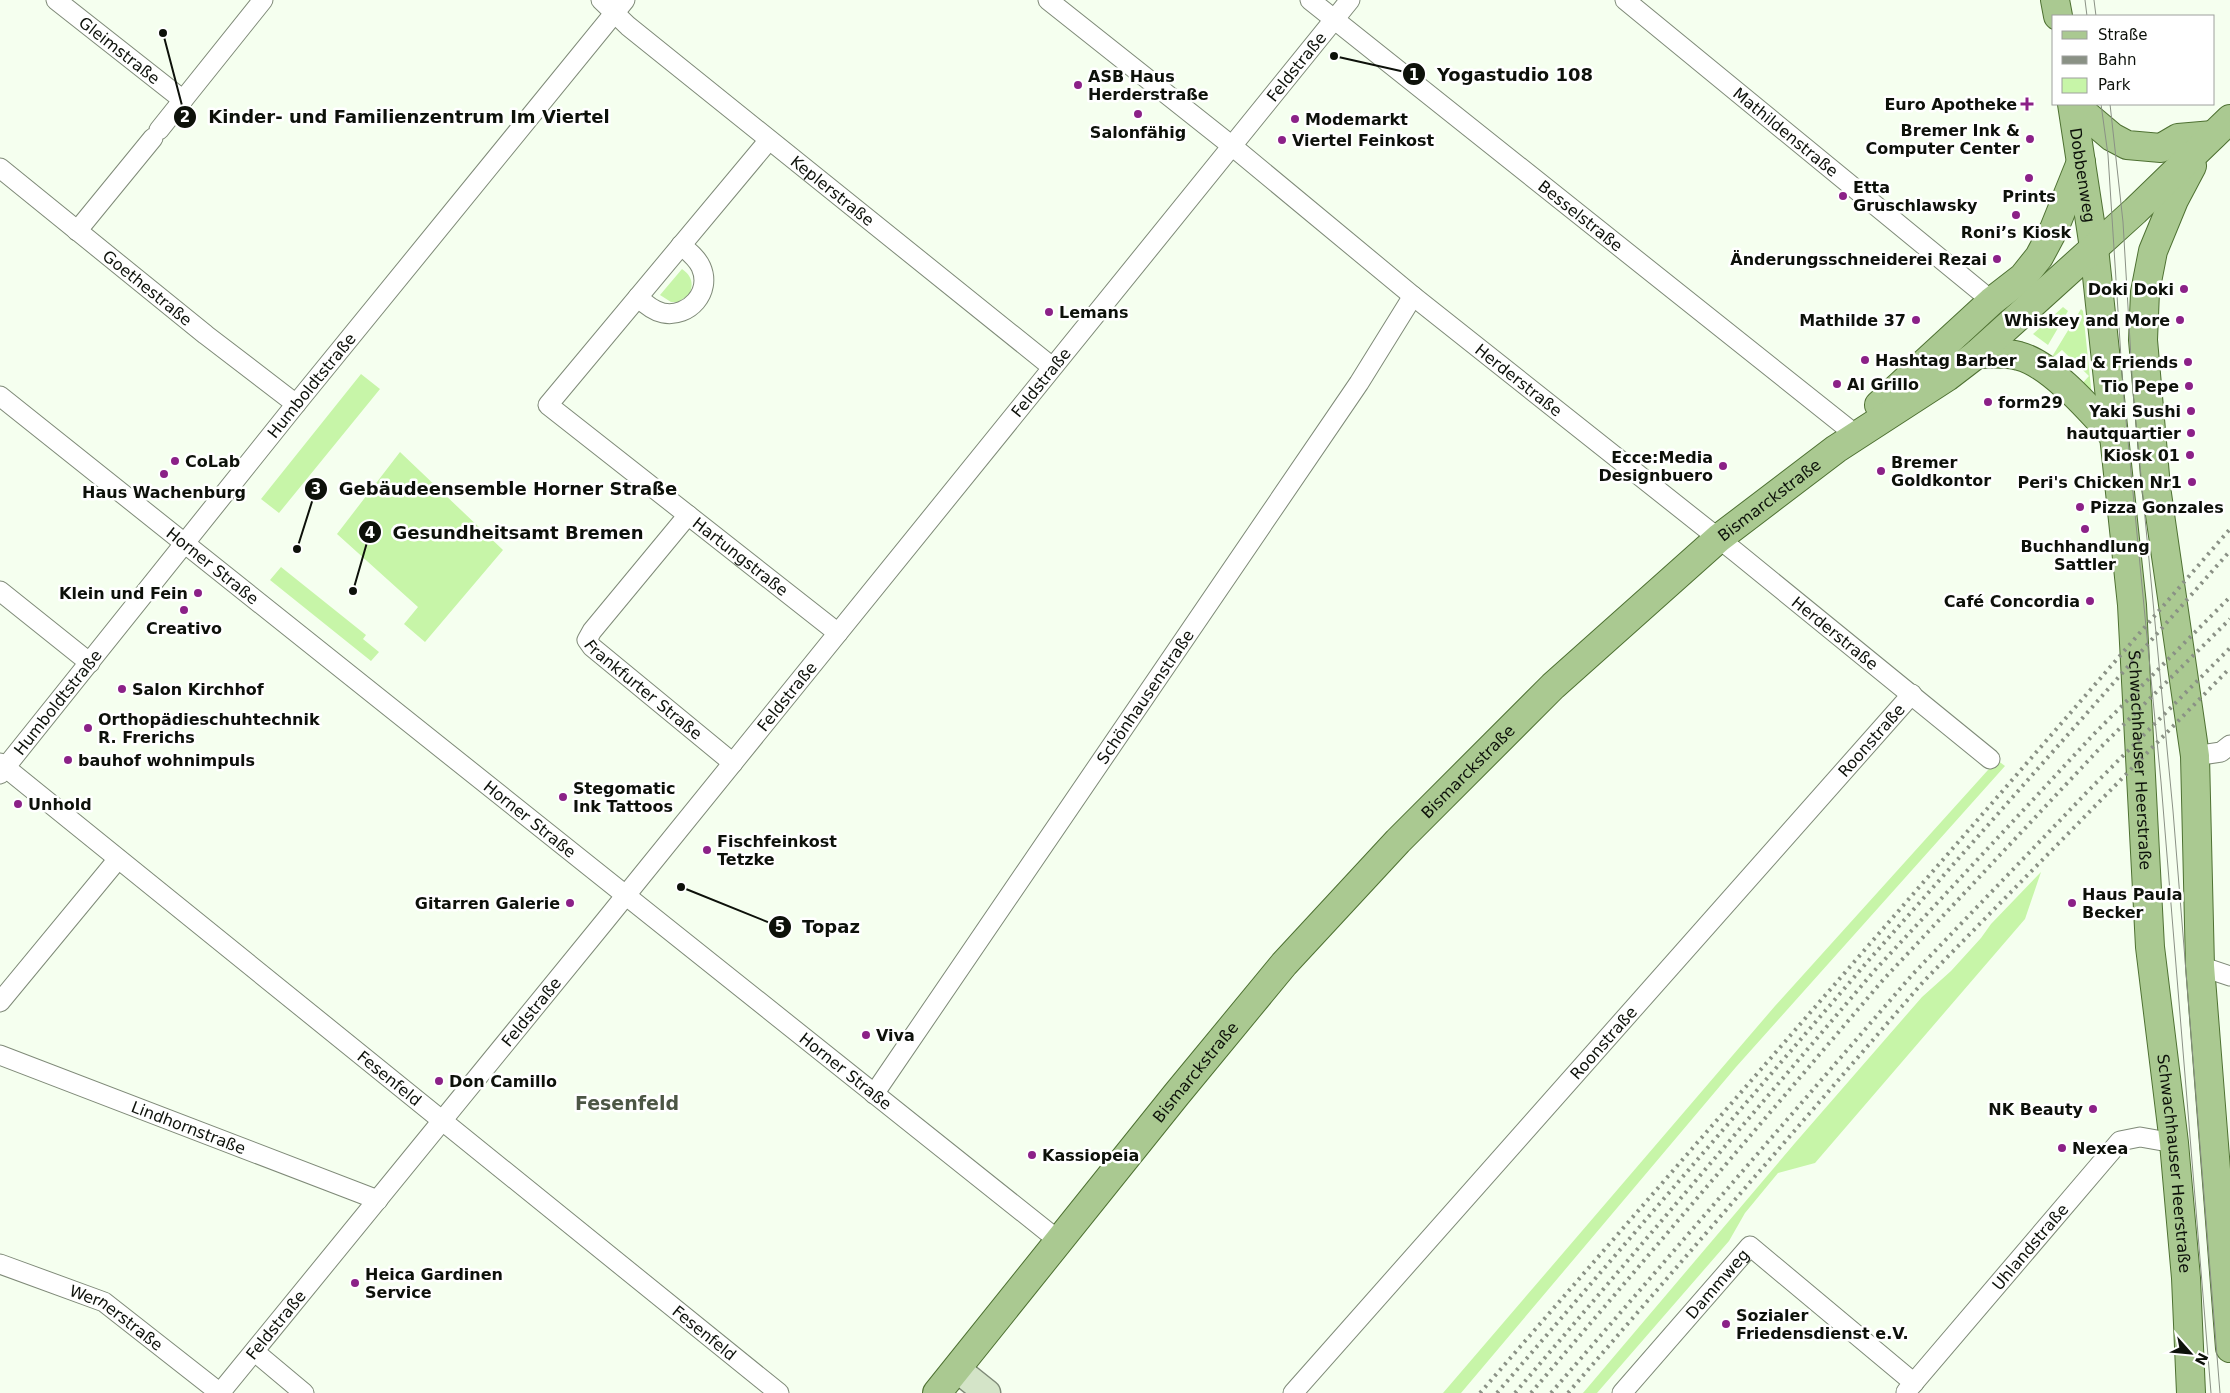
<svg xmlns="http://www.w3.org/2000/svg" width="2230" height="1393" viewBox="0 0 2230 1393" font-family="'DejaVu Sans',sans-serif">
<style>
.green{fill:#c7f5a8}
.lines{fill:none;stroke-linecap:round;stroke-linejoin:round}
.street-casing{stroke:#7f8a78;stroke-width:21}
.secondary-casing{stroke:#7f8a78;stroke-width:29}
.primary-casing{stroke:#4e7132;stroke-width:30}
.street{stroke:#fff;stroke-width:19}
.secondary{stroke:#d4e4c8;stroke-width:26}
.primary{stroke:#aac991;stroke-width:28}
.tram{stroke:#8a9185;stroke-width:1}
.rail{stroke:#8a9185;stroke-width:4;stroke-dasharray:2.5 5;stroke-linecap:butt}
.poi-dot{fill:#8b2187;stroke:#fff;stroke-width:2}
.labels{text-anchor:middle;stroke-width:5;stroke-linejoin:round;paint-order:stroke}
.street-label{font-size:16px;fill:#0d110a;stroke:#fff}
.poi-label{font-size:16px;font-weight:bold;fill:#0d110a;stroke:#fff;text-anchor:start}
.quarter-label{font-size:19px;font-weight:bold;fill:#4c5645;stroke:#fff}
.leader{fill:none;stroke:#0d110a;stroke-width:2}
.callout-dot{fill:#0d110a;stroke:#fff;stroke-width:2}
.mark-label{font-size:15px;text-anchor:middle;font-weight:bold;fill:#fff}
.callout-label{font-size:18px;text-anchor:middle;font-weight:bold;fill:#0d110a;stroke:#fff;stroke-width:5;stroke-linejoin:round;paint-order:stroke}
</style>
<rect width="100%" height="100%" fill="#f5ffef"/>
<path class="green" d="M 682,269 C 692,276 694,284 689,295 L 678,302 L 671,302 L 660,295 Z
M 2063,307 L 2068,311 L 2048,345 L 2033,334 Z
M 2081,309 L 2083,311 L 2092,397 L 2079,387 L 2089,376 L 2062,350 L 2050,360 Z
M 361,374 L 380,389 L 279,513 L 261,499 Z
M 400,452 L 503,550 L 425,642 L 404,624 L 418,607 L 337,534 Z
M 281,567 L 366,635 L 363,639 L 379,652 L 371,661 L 270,580 Z
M 1997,760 L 2005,766 L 1736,1067 L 1461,1393 L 1443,1393 L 1775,1006 Z
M 2041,872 L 2025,919 L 1815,1163 L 1778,1173 L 1745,1213 L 1729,1241 L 1597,1393 L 1583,1393 L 1795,1143 L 1922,997 L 1951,971 L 1981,938 L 1991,924 Z"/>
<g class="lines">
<g class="street-casing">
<g id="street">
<path id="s1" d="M 56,0 L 183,100"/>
<path id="s2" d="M 601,0 L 628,26 L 1052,367"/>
<path id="s3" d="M 1048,0 L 1232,146 L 1413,296 L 1737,553 L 1990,759"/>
<path id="s4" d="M 1310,0 L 1851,431"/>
<path id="s5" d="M 1625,0 L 1992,301"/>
<path d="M 159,130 L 263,0"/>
<path id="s6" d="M 769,140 L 548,405 L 838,633"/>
<path id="s7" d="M 0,168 L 206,335 L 296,404"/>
<path d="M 77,231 L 153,138"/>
<path d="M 638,297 C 645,304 653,311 663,313 C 689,318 712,292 701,267 C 697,258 689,252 681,245"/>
<path id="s8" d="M 0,396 L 1059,1241"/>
<path id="s9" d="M 688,515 L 592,631 L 587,640 L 592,647 L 733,763"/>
<path d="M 0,591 L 90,663"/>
<path d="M 2195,756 L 2221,752 L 2230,745"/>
<path id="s10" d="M 0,763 L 779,1393"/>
<path id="s11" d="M 0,774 L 296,404 L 625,0"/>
<path d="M 2200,966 L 2230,976"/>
<path d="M 0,1002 L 118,859"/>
<path id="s12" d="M 0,1055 L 378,1200"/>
<path id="s13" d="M 874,1094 L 1359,383 L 1413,296"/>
<path id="s14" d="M 0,1264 L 104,1302 L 220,1393"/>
<path d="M 255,1352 L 304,1393"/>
<path id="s15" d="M 1906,1392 L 2120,1141 L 2140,1137 L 2174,1143"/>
<path id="s16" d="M 220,1393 L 605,921 L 1350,0"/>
<path id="s17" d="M 1293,1393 L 1912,694"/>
<path id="s18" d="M 1622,1393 L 1750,1246 L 1914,1383"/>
</g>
</g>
<g class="secondary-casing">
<path id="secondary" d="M 957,1369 L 987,1393"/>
</g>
<g class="primary-casing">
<g id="primary">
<path d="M 2055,0 L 2058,16"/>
<path id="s19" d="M 2072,104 L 2094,248 L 2132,605 L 2150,947 L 2174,1143 L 2186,1278 L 2191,1393"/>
<path d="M 2073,104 L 2112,137 L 2127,145 L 2161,148 L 2178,138 L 2213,135"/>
<path d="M 2192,166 L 2174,200 L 2153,251 L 2145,292 L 2143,340 L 2156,487 L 2195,756 L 2200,966 L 2230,1348"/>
<path d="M 1977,354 C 1991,354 2005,352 2019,356 C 2051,364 2091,411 2113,435"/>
<path d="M 1879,405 L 1992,301 L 2023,277 L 2039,257 L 2054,229 L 2081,162"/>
<path id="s20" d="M 937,1393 L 1176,1095 L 1284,964 L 1398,841 L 1553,686 L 1719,538 L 1836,449 L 1947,377 L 1977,354 L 2135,211 L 2230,119"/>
</g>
</g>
<use href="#street" class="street"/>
<use href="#secondary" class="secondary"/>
<use href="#primary" class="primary"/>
<path class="tram" d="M 2085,0 L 2087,16
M 2094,0 L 2096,16
M 2101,104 L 2108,155 L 2123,389 L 2161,782 L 2211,1393
M 2110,104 L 2123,222 L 2133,392 L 2173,811 L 2220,1393"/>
<path class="rail" d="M 1480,1393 L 2230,529
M 1497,1393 L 1868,961 L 2230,551
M 1515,1393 L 1875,970 L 2092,736 L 2230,597
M 1531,1393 L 1883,980 L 2101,747 L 2230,619
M 1551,1393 L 1912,975 L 2089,790 L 2230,648
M 1568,1393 L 1923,982 L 2230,668"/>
</g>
<g class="poi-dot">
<circle cx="1078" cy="85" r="5"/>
<path d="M2024.5 96.5h5v5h5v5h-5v5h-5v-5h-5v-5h5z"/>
<circle cx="1138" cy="114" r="5"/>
<circle cx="1295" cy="119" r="5"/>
<circle cx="2030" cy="139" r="5"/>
<circle cx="1282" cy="140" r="5"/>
<circle cx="2029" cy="178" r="5"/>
<circle cx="1843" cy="196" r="5"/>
<circle cx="2016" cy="215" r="5"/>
<circle cx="1997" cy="259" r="5"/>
<circle cx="2184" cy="289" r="5"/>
<circle cx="1049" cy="312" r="5"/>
<circle cx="1916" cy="320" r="5"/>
<circle cx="2180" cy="320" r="5"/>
<circle cx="1865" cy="360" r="5"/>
<circle cx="2188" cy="362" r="5"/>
<circle cx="1837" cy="384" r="5"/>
<circle cx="2189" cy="386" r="5"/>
<circle cx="1988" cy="402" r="5"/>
<circle cx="2191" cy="411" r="5"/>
<circle cx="2191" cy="433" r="5"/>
<circle cx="2190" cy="455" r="5"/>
<circle cx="175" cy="461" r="5"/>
<circle cx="1723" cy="466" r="5"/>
<circle cx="1881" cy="471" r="5"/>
<circle cx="164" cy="474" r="5"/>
<circle cx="2192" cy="482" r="5"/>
<circle cx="2080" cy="507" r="5"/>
<circle cx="2085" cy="529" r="5"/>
<circle cx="198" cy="593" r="5"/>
<circle cx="2090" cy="601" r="5"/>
<circle cx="184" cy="610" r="5"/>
<circle cx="122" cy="689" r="5"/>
<circle cx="88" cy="728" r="5"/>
<circle cx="68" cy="760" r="5"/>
<circle cx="563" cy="797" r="5"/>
<circle cx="18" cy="804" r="5"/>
<circle cx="707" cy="850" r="5"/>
<circle cx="570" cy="903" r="5"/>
<circle cx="2072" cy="903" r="5"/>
<circle cx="866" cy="1035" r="5"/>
<circle cx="439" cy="1081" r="5"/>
<circle cx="2093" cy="1109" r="5"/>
<circle cx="2062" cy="1148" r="5"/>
<circle cx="1032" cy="1155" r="5"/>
<circle cx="355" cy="1283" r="5"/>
<circle cx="1726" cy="1324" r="5"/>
</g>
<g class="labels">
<g class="street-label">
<text dy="6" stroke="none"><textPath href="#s1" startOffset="81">Gleimstraße</textPath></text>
<text dy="6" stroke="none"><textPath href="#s16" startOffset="1708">Feldstraße</textPath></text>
<text dy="6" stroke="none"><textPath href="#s5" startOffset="208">Mathildenstraße</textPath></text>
<text dy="6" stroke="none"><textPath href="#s19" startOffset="72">Dobbenweg</textPath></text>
<text dy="6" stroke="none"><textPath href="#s2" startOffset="300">Keplerstraße</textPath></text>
<text dy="6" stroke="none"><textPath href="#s4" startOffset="346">Besselstraße</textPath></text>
<text dy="6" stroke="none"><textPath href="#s7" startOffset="190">Goethestraße</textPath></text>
<text dy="6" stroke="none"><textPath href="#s3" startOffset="605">Herderstraße</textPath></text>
<text dy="6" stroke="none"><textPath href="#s16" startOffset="1302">Feldstraße</textPath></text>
<text dy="6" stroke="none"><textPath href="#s11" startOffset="498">Humboldtstraße</textPath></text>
<text dy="6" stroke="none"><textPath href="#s20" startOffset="1224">Bismarckstraße</textPath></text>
<text dy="6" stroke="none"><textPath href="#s6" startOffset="590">Hartungstraße</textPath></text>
<text dy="6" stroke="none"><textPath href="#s8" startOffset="272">Horner Straße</textPath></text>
<text dy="6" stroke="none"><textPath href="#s3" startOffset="1010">Herderstraße</textPath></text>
<text dy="6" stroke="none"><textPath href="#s9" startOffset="236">Frankfurter Straße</textPath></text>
<text dy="6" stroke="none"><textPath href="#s13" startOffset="481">Schönhausenstraße</textPath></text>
<text dy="6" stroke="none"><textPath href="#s16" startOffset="898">Feldstraße</textPath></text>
<text dy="6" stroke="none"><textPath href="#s11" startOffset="92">Humboldtstraße</textPath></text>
<text dy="6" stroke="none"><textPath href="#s17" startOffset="872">Roonstraße</textPath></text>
<text dy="6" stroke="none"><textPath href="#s19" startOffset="660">Schwachhauser Heerstraße</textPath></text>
<text dy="6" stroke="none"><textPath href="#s20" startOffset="818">Bismarckstraße</textPath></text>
<text dy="6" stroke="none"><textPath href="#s8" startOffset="678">Horner Straße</textPath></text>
<text dy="6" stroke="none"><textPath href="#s16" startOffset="492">Feldstraße</textPath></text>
<text dy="6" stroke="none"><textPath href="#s17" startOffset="468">Roonstraße</textPath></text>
<text dy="6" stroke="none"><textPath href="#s8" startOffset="1082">Horner Straße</textPath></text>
<text dy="6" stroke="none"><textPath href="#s20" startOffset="412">Bismarckstraße</textPath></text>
<text dy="6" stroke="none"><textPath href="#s10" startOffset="501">Fesenfeld</textPath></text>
<text dy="6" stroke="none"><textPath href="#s12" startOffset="202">Lindhornstraße</textPath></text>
<text dy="6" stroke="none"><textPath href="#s19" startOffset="1065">Schwachhauser Heerstraße</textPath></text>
<text dy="6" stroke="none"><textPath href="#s15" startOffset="191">Uhlandstraße</textPath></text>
<text dy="6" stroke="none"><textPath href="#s18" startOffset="145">Dammweg</textPath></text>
<text dy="6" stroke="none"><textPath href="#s14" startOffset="129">Wernerstraße</textPath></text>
<text dy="6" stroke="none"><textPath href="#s16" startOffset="88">Feldstraße</textPath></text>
<text dy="6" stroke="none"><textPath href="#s10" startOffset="906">Fesenfeld</textPath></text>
</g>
<g class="poi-label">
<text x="1088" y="82">ASB Haus<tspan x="1088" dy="18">Herderstraße</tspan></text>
<text x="2017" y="110" text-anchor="end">Euro Apotheke</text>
<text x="1305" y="125">Modemarkt</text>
<text x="2020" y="136" text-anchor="end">Bremer Ink &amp;<tspan x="2020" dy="18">Computer Center</tspan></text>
<text x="1138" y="138" text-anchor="middle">Salonfähig</text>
<text x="1292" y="146">Viertel Feinkost</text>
<text x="1853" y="193">Etta<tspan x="1853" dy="18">Gruschlawsky</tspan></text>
<text x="2029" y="202" text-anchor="middle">Prints</text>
<text x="2016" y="238" text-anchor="middle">Roniʼs Kiosk</text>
<text x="1987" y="265" text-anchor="end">Änderungsschneiderei Rezai</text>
<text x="2174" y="295" text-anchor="end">Doki Doki</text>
<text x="1059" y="318">Lemans</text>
<text x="1906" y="326" text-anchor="end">Mathilde 37</text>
<text x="2170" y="326" text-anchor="end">Whiskey and More</text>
<text x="1875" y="366">Hashtag Barber</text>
<text x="2178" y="368" text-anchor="end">Salad &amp; Friends</text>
<text x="1847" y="390">Al Grillo</text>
<text x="2179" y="392" text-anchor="end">Tio Pepe</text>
<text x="1998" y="408">form29</text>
<text x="2181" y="417" text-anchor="end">Yaki Sushi</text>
<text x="2181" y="439" text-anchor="end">hautquartier</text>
<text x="2180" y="461" text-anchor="end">Kiosk 01</text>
<text x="1713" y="463" text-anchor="end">Ecce:Media<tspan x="1713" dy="18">Designbuero</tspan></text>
<text x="185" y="467">CoLab</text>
<text x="1891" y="468">Bremer<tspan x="1891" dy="18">Goldkontor</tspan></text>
<text x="2182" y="488" text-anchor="end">Peri's Chicken Nr1</text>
<text x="164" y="498" text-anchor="middle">Haus Wachenburg</text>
<text x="2090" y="513">Pizza Gonzales</text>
<text x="2085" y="552" text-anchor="middle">Buchhandlung<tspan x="2085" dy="18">Sattler</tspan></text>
<text x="188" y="599" text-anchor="end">Klein und Fein</text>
<text x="2080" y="607" text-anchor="end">Café Concordia</text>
<text x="184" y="634" text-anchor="middle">Creativo</text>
<text x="132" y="695">Salon Kirchhof</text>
<text x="98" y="725">Orthopädieschuhtechnik<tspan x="98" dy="18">R. Frerichs</tspan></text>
<text x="78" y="766">bauhof wohnimpuls</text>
<text x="573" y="794">Stegomatic<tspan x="573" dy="18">Ink Tattoos</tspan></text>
<text x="28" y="810">Unhold</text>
<text x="717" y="847">Fischfeinkost<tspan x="717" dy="18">Tetzke</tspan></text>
<text x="2082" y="900">Haus Paula<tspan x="2082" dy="18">Becker</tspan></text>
<text x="560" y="909" text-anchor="end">Gitarren Galerie</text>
<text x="876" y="1041">Viva</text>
<text x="449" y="1087">Don Camillo</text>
<text x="2083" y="1115" text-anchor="end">NK Beauty</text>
<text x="2072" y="1154">Nexea</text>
<text x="1042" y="1161">Kassiopeia</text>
<text x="365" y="1280">Heica Gardinen<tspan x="365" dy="18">Service</tspan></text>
<text x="1736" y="1321">Sozialer<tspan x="1736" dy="18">Friedensdienst e.V.</tspan></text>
</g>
<g class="quarter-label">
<text x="627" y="1110">Fesenfeld</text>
</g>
</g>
<path class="leader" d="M1334 56L1414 74M163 33L185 117M297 549L316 489M353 591L370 532M681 887L780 927"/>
<g class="callout-dot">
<circle cx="1334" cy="56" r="5"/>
<circle cx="163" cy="33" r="5"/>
<circle cx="297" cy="549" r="5"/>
<circle cx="353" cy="591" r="5"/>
<circle cx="681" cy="887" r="5"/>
<circle cx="1414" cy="74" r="12"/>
<circle cx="185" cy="117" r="12"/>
<circle cx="316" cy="489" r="12"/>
<circle cx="370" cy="532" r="12"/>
<circle cx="780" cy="927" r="12"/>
</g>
<g class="mark-label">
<text x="1414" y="80">1</text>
<text x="185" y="122">2</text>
<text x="316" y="494">3</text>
<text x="370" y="538">4</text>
<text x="780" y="932">5</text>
</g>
<g class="callout-label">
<text x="1515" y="81">Yogastudio 108</text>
<text x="409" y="123">Kinder- und Familienzentrum Im Viertel</text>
<text x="508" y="495">Gebäudeensemble Horner Straße</text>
<text x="518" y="539">Gesundheitsamt Bremen</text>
<text x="831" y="933">Topaz</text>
</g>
<rect x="2052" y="15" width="162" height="90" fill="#ffffff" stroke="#9ea09d"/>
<rect x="2062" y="31" width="25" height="8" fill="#aac991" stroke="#9ea09d"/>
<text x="2098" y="40" font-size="15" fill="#0d110a">Straße</text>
<rect x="2062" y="56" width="25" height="8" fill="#8a9185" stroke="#9ea09d"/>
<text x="2098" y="65" font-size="15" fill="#0d110a">Bahn</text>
<rect x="2062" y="78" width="25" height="15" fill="#c7f5a8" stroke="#9ea09d"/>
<text x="2098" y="90" font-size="15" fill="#0d110a">Park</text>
<g transform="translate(2190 1353) rotate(117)" stroke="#ffffff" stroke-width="4" paint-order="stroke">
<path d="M0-4L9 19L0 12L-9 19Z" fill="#0d110a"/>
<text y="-8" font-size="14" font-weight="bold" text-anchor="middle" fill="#0d110a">N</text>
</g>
</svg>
